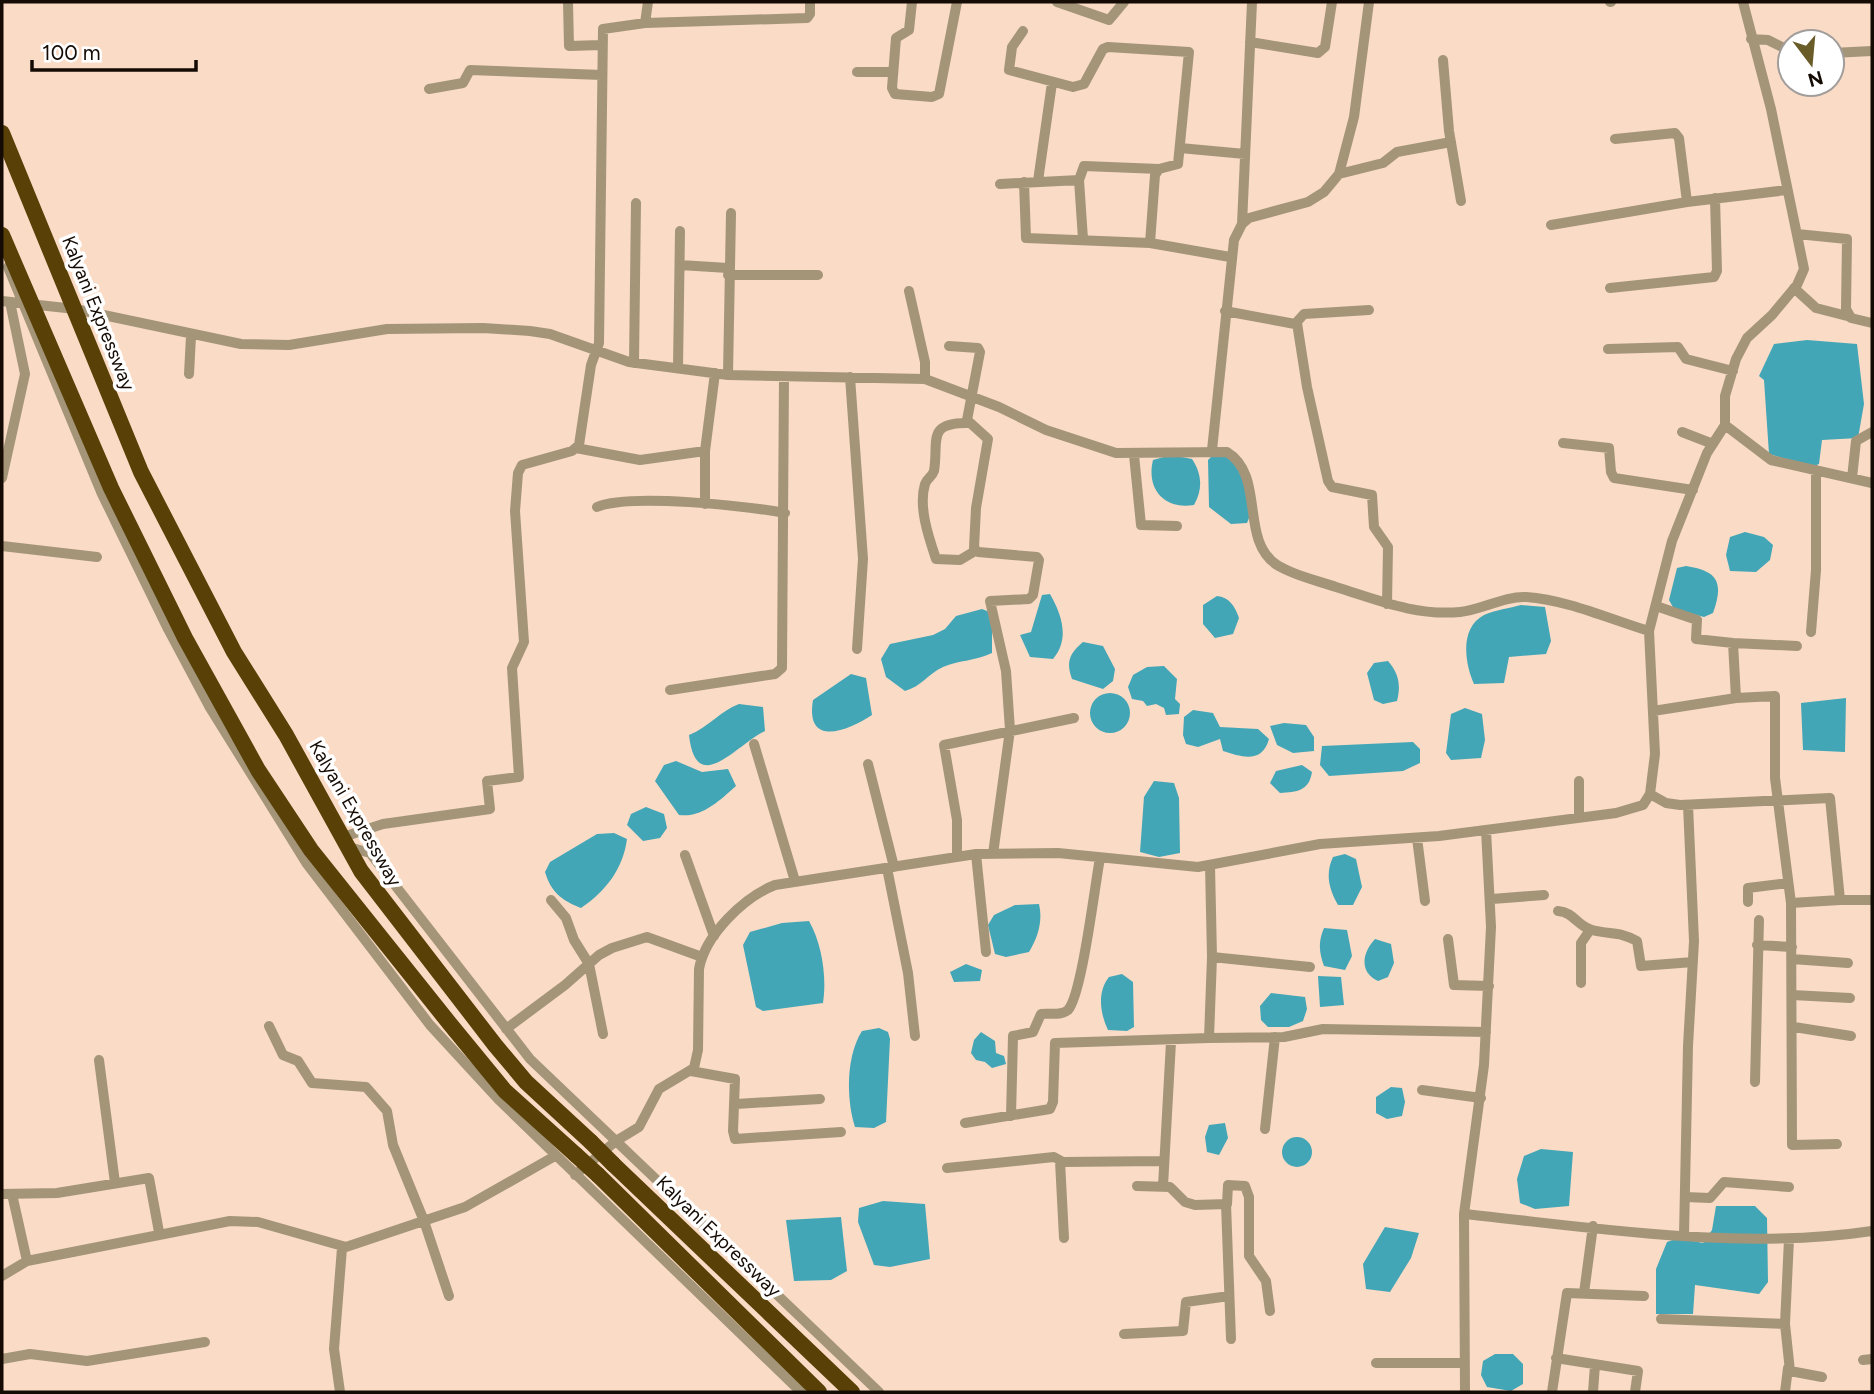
<svg xmlns="http://www.w3.org/2000/svg" width="1874" height="1394" viewBox="0 0 1874 1394" font-family="Figtree,sans-serif">
<style>
.water{fill:#42a6b7}
.lines{fill:none;stroke-linecap:round;stroke-linejoin:round}
.minor{stroke:#a49579;stroke-width:10}
.highway{stroke:#584006;stroke-width:16}
.highway-bridge{stroke:#584006;stroke-width:16}
.labels{text-anchor:middle;stroke-width:7;stroke-linejoin:round;paint-order:stroke}
.street-label{font-size:19px;fill:#150b05;stroke:#fff}
</style>
<rect width="100%" height="100%" fill="#fadbc6"/>
<path class="water" d="M 1807,340 L 1857,344 L 1864,404 L 1858,438 L 1822,440 L 1819,464 L 1812,467 L 1769,454 L 1764,380 L 1759,376 L 1774,344 Z
M 1216,452 L 1231,456 C 1242,477 1258,500 1247,523 L 1231,524 L 1209,507 L 1208,460 Z
M 1171,455 L 1192,459 C 1202,474 1203,489 1194,505 C 1164,510 1146,489 1153,460 Z
M 1745,532 L 1764,537 L 1773,545 L 1770,560 L 1756,572 L 1730,571 L 1726,555 L 1730,537 Z
M 1686,566 C 1718,571 1724,582 1713,613 L 1704,617 L 1674,609 L 1669,600 L 1677,568 Z
M 1050,594 C 1062,615 1070,639 1053,659 L 1030,657 L 1020,635 L 1031,632 L 1042,595 Z
M 1217,596 C 1229,597 1235,606 1239,618 L 1233,634 L 1215,638 L 1203,624 L 1203,605 Z
M 1521,605 L 1545,607 L 1551,641 L 1546,654 L 1509,657 L 1504,683 L 1474,684 C 1465,664 1459,628 1484,615 C 1495,610 1510,608 1521,605 Z
M 982,609 L 992,613 L 992,653 C 976,661 959,660 943,667 C 928,674 922,686 905,691 L 886,677 L 881,659 L 890,644 L 933,635 L 945,629 L 956,616 Z
M 1083,642 L 1103,646 L 1115,669 L 1113,681 L 1103,689 L 1072,679 C 1066,662 1069,654 1083,642 Z
M 1388,661 C 1399,674 1401,685 1397,701 L 1383,704 L 1374,700 L 1367,673 L 1374,663 Z
M 1164,666 L 1177,679 L 1175,699 L 1180,704 L 1179,714 L 1166,715 L 1164,708 L 1156,704 L 1147,706 L 1143,701 L 1132,699 L 1128,687 L 1133,675 L 1147,667 Z
M 851,674 L 866,678 L 872,715 C 848,731 805,748 813,700 Z
M1090 713a20 20 0 1 1 40 0a20 20 0 1 1-40 0Z
M 1846,698 L 1845,752 L 1803,750 L 1801,703 Z
M 739,704 L 763,707 L 765,731 C 738,743 696,799 689,735 C 709,727 720,711 739,704 Z
M 1465,708 L 1482,714 L 1485,740 L 1481,758 L 1451,760 L 1446,753 L 1451,714 Z
M 1193,710 L 1213,713 L 1220,727 L 1258,729 L 1269,739 C 1262,764 1242,757 1223,751 L 1220,739 L 1198,747 L 1186,744 L 1183,735 L 1184,717 Z
M 1284,723 L 1306,725 L 1314,737 L 1314,751 L 1293,753 L 1277,745 L 1270,726 Z
M 1413,742 L 1420,749 L 1420,763 L 1403,771 L 1329,776 L 1320,765 L 1322,746 Z
M 676,761 L 702,772 L 728,769 L 736,786 C 719,801 702,818 679,815 L 655,781 L 664,765 Z
M 1302,765 L 1312,772 C 1309,791 1297,792 1280,793 L 1270,783 L 1276,771 Z
M 1154,781 L 1174,783 L 1179,798 L 1180,853 L 1159,857 L 1140,852 L 1144,797 Z
M 646,807 L 664,814 L 667,828 L 660,838 L 643,841 L 627,825 L 631,814 Z
M 614,833 L 627,839 C 623,869 606,891 581,908 C 561,900 551,892 545,872 L 550,862 L 597,834 Z
M 1345,854 L 1356,859 L 1362,887 L 1353,905 L 1338,905 C 1329,889 1325,874 1333,857 Z
M 1039,904 C 1043,921 1038,937 1029,952 L 1006,957 L 995,954 L 988,925 L 994,915 L 1015,905 Z
M 809,921 C 822,944 827,977 823,1003 L 763,1011 L 756,1007 L 743,945 L 750,932 L 782,923 Z
M 1324,928 L 1347,930 L 1352,956 L 1345,970 L 1324,966 C 1319,952 1318,942 1324,928 Z
M 1375,939 L 1391,944 L 1394,963 L 1388,977 L 1378,981 C 1359,972 1362,953 1375,939 Z
M 966,964 L 982,970 L 980,981 L 954,982 L 950,972 Z
M 1122,974 L 1133,982 L 1134,1027 L 1127,1031 L 1108,1030 C 1100,1013 1097,992 1109,977 Z
M 1318,976 L 1341,977 L 1344,1005 L 1320,1007 Z
M 1271,993 L 1305,997 L 1307,1009 L 1303,1021 L 1289,1027 L 1268,1027 L 1261,1020 L 1260,1006 Z
M 879,1028 L 888,1032 L 890,1039 L 886,1122 L 874,1128 L 855,1127 C 846,1099 846,1056 862,1031 Z
M 981,1032 L 995,1041 L 996,1053 L 1004,1056 L 1006,1064 L 992,1068 L 985,1062 L 976,1060 L 971,1053 L 974,1040 Z
M 1391,1087 L 1402,1088 L 1405,1102 L 1402,1116 L 1387,1119 L 1376,1113 L 1376,1097 Z
M 1225,1123 L 1228,1138 L 1219,1155 L 1207,1152 L 1205,1137 L 1209,1125 Z
M1282 1152a15 15 0 1 1 30 0a15 15 0 1 1-30 0Z
M 1541,1149 L 1573,1152 L 1569,1206 L 1535,1209 L 1520,1203 L 1517,1179 L 1524,1156 Z
M 883,1201 L 925,1204 L 930,1259 L 890,1267 L 874,1265 L 858,1222 L 859,1208 Z
M 1716,1206 L 1755,1206 L 1767,1218 L 1768,1282 L 1759,1294 L 1695,1285 L 1693,1314 L 1656,1314 L 1656,1269 L 1667,1242 L 1678,1238 L 1703,1243 L 1712,1230 Z
M 841,1217 L 847,1271 L 831,1280 L 794,1281 L 786,1220 Z
M 1385,1227 L 1419,1233 L 1411,1258 L 1390,1292 L 1366,1289 L 1363,1264 Z
M 1495,1354 L 1513,1354 L 1523,1364 L 1523,1384 L 1511,1391 L 1487,1387 L 1481,1375 L 1483,1361 Z"/>
<g class="lines">
<path class="minor" d="M 568,2 L 569,46 L 601,45
M 912,2 L 909,30 L 896,38 L 892,88 L 895,94 L 932,97 L 939,94 L 957,2
M 1057,2 L 1109,20 L 1124,2
M 1610,2 L 1611,2
M 645,23 L 648,2
M 1023,31 L 1012,47 L 1009,70 L 1073,87 L 1084,84 L 1103,49 L 1108,47 L 1189,52 L 1178,164 L 1159,169 L 1155,175 L 1150,243
M 1751,39 L 1768,40 L 1790,51
M 1250,42 L 1318,53 L 1325,47 L 1332,2
M 1832,53 L 1872,51
M 1443,60 L 1449,131 L 1461,201
M 857,72 L 893,72
M 429,89 L 463,83 L 470,70 L 602,75
M 1615,139 L 1675,133 L 1679,138 L 1687,202
M 1180,148 L 1245,154
M 1339,174 L 1383,163 L 1397,152 L 1451,142
M 1079,180 L 1083,239
M 1038,181 L 1052,83
M 1024,182 L 1026,238 L 1150,243 L 1230,257
M 1000,184 L 1079,180 L 1084,166 L 1159,169
M 1242,224 L 1252,2
M 1551,225 L 1687,202 L 1787,190
M 1797,234 L 1847,239 L 1846,309 L 1851,318 L 1872,323
M 680,265 L 728,268
M 8,267 L 102,494 L 168,629 L 209,706 L 307,864 L 430,1025 L 500,1101 L 801,1392
M 728,275 L 818,275
M 1610,288 L 1714,277 L 1717,271 L 1715,198
M 1794,288 L 1816,308 L 1851,317
M 909,291 L 925,362 L 925,379
M 2,301 L 75,309 L 241,344 L 289,345 L 387,329 L 483,328 L 530,331 L 550,334 L 629,362 L 728,375 L 925,379 L 999,407 L 1046,430 L 1116,453 L 1227,452 C 1266,476 1239,540 1277,565 C 1295,576 1316,580 1336,587 C 1378,600 1415,616 1460,612 C 1482,610 1504,596 1526,597 C 1568,600 1609,619 1649,631
M 1225,311 L 1295,324 L 1304,314 L 1369,310
M 1297,323 L 1307,387 L 1328,481 L 1332,487 L 1372,495 L 1374,527 L 1388,547 L 1387,604
M 949,346 L 978,348 L 980,352 L 967,420 L 988,439 L 976,508 L 974,548 L 978,552 L 1037,557 L 1039,560 L 1033,595 L 1029,599 L 990,601 L 1006,671 L 1010,730 L 993,854
M 1608,349 L 1678,347 L 1686,359 L 1733,371
M 634,363 L 636,203
M 678,368 L 680,231
M 189,374 L 191,336
M 728,375 L 731,213
M 850,377 L 863,559 L 857,649
M 967,423 C 926,423 939,441 934,471 C 932,477 927,478 925,484 C 918,507 929,538 936,559 L 960,560 L 975,551
M 1725,425 L 1771,460 L 1872,483
M 1682,432 L 1713,444
M 1563,443 L 1609,448 L 1611,472 L 1614,478 L 1693,490
M 576,448 L 640,460 L 705,451
M 1212,450 L 1234,240 L 1242,224 L 1249,218 L 1308,202 L 1324,192 L 1339,174 L 1354,117 L 1369,2
M 1134,455 L 1141,525 L 1177,526
M 2,478 L 25,374 L 10,302
M 1852,478 L 1856,441 L 1872,432
M 705,504 L 705,451 L 715,373
M 597,507 C 630,493 746,506 785,513
M 2,546 L 97,557
M 1656,606 L 1697,620 L 1696,639 L 1733,643 L 1736,698 L 1775,696 L 1775,778 L 1791,903 L 1792,1145 L 1837,1144
M 1811,632 L 1816,570 L 1816,470
M 1733,643 L 1797,646
M 670,690 L 775,674 L 782,668 L 784,377
M 1653,711 L 1736,698
M 754,744 L 795,881
M 868,764 L 894,867
M 1579,781 L 1579,817
M 1650,794 L 1666,803 L 1680,805 L 1830,798 L 1840,900 L 1872,900
M 343,837 L 383,824 L 490,809 L 487,781 L 519,777 L 512,668 L 524,642 L 515,511 L 518,473 L 522,465 L 572,451 L 579,445 L 591,365 L 599,343 L 603,29 L 645,23 L 807,18 L 810,14 L 810,2
M 1417,838 L 1425,901
M 349,847 L 370,853 L 530,1059 L 879,1392
M 976,854 L 986,952
M 685,855 L 714,936
M 957,856 L 957,820 L 944,745 L 1074,718
M 887,868 L 908,973 L 915,1036
M 1492,899 L 1544,895
M 551,900 L 566,918 L 574,940 L 589,964 L 603,1034
M 1748,902 L 1748,888 L 1788,883
M 1791,903 L 1840,900
M 1558,911 C 1574,912 1578,927 1592,930 C 1611,935 1619,931 1637,941 L 1641,966 L 1693,962
M 1448,939 L 1454,985 L 1489,986
M 1757,945 L 1792,947
M 1212,957 L 1310,967
M 1792,959 L 1848,963
M 1581,983 L 1581,943 L 1590,930
M 1792,995 L 1850,998
M 269,1026 L 283,1055 L 298,1061 L 312,1083 L 366,1087 L 387,1111 L 393,1145 L 424,1221 L 449,1296
M 1794,1027 L 1851,1036
M 506,1029 L 565,985 L 599,955 L 612,948 L 647,937 L 702,957
M 1209,1038 L 1284,1037 L 1323,1029 L 1486,1032
M 99,1060 L 115,1183
M 691,1071 L 735,1079 L 733,1131 L 735,1139 L 841,1132
M 1755,1082 L 1759,920
M 1422,1090 L 1481,1098
M 736,1104 L 820,1099
M 1011,1116 L 1013,1036 L 1033,1032 L 1041,1014 C 1050,1013 1061,1016 1068,1010 C 1082,995 1095,884 1100,858
M 965,1123 L 1050,1109 L 1053,1102 L 1055,1043 L 1209,1038 L 1212,957 L 1210,865
M 1265,1129 L 1275,1037
M 1060,1161 L 1064,1238
M 947,1168 L 1054,1157 L 1063,1162 L 1163,1161
M 575,1175 L 616,1141 L 639,1127 L 659,1089 L 694,1068 L 698,1050 L 699,969 C 705,935 744,897 775,885 L 976,854 L 1058,853 L 1198,867 L 1320,844 L 1439,836 L 1616,813 L 1643,805 L 1650,794 L 1655,754 L 1649,631 L 1672,541 L 1707,453 L 1725,425 L 1725,396 L 1736,359 L 1747,338 L 1772,315 L 1797,285 L 1804,269 L 1771,109 L 1743,2
M 1137,1186 L 1170,1187 L 1185,1202 L 1195,1205 L 1227,1204 L 1228,1185 L 1245,1186 L 1249,1197 L 1249,1256 L 1266,1281 L 1270,1311
M 1163,1186 L 1171,1042
M 2,1194 L 57,1193 L 149,1178 L 159,1232
M 12,1194 L 27,1261
M 1685,1197 L 1710,1198 L 1724,1182 L 1789,1187
M 1226,1204 L 1231,1339
M 1464,1214 C 1598,1228 1738,1251 1872,1231
M 1684,1235 L 1688,1046 L 1694,941 L 1688,805
M 2,1276 L 27,1261 L 230,1221 L 258,1222 L 346,1247 L 465,1207 L 555,1156
M 1584,1293 L 1593,1226
M 1661,1319 L 1785,1324 L 1789,1239
M 1785,1324 L 1790,1371 L 1822,1377
M 1124,1334 L 1183,1331 L 1186,1302 L 1229,1296
M 1556,1358 L 1638,1371 L 1635,1392
M 2,1359 L 30,1354 L 87,1361 L 205,1342
M 1863,1360 L 1872,1359
M 1376,1363 L 1465,1363
M 340,1392 L 334,1349 L 342,1248
M 1465,1392 L 1464,1214 L 1484,1065 L 1491,927 L 1486,830
M 1552,1392 L 1567,1293 L 1644,1296
M 1593,1392 L 1595,1365
M 1785,1392 L 1788,1368"/>
<path class="highway" d="M 2,133 L 141,472 L 234,652 L 286,735 L 361,871 L 495,1045 L 526,1082 L 591,1142
M 2,235 L 111,488 L 185,638 L 258,770 L 311,850 L 450,1024 L 505,1091 L 576,1155
M 613,1164 L 852,1392
M 598,1175 L 819,1392"/>
<path class="highway-bridge" d="M 591,1142 L 613,1164
M 576,1155 L 598,1175"/>
</g>
<g class="labels">
<g class="street-label">
<text transform="translate(99 313) rotate(68)" y="7">Kalyani Expressway</text>
<text transform="translate(356 813) rotate(60)" y="7">Kalyani Expressway</text>
<text transform="translate(719 1236) rotate(44)" y="7">Kalyani Expressway</text>
</g>
</g>
<rect width="1874" height="1394" fill="none" stroke="#150b05" stroke-width="7"/>
<g transform="translate(1811 63) rotate(164)"><circle r="33" fill="#ffffff" stroke="#a19d9b" stroke-width="2"/>
<path d="M0-5L12 26L0 18L-12 26Z" fill="#695c29"/>
<text y="-10" font-size="19" font-weight="bold" text-anchor="middle" fill="#150b05">N</text>
</g>
<path d="M32 60v10h164v-10" fill="none" stroke="#150b05" stroke-width="3.5"/>
<text x="42" y="60" font-size="21" fill="#150b05" stroke="#ffffff" stroke-width="5" paint-order="stroke">100 m</text>
</svg>
